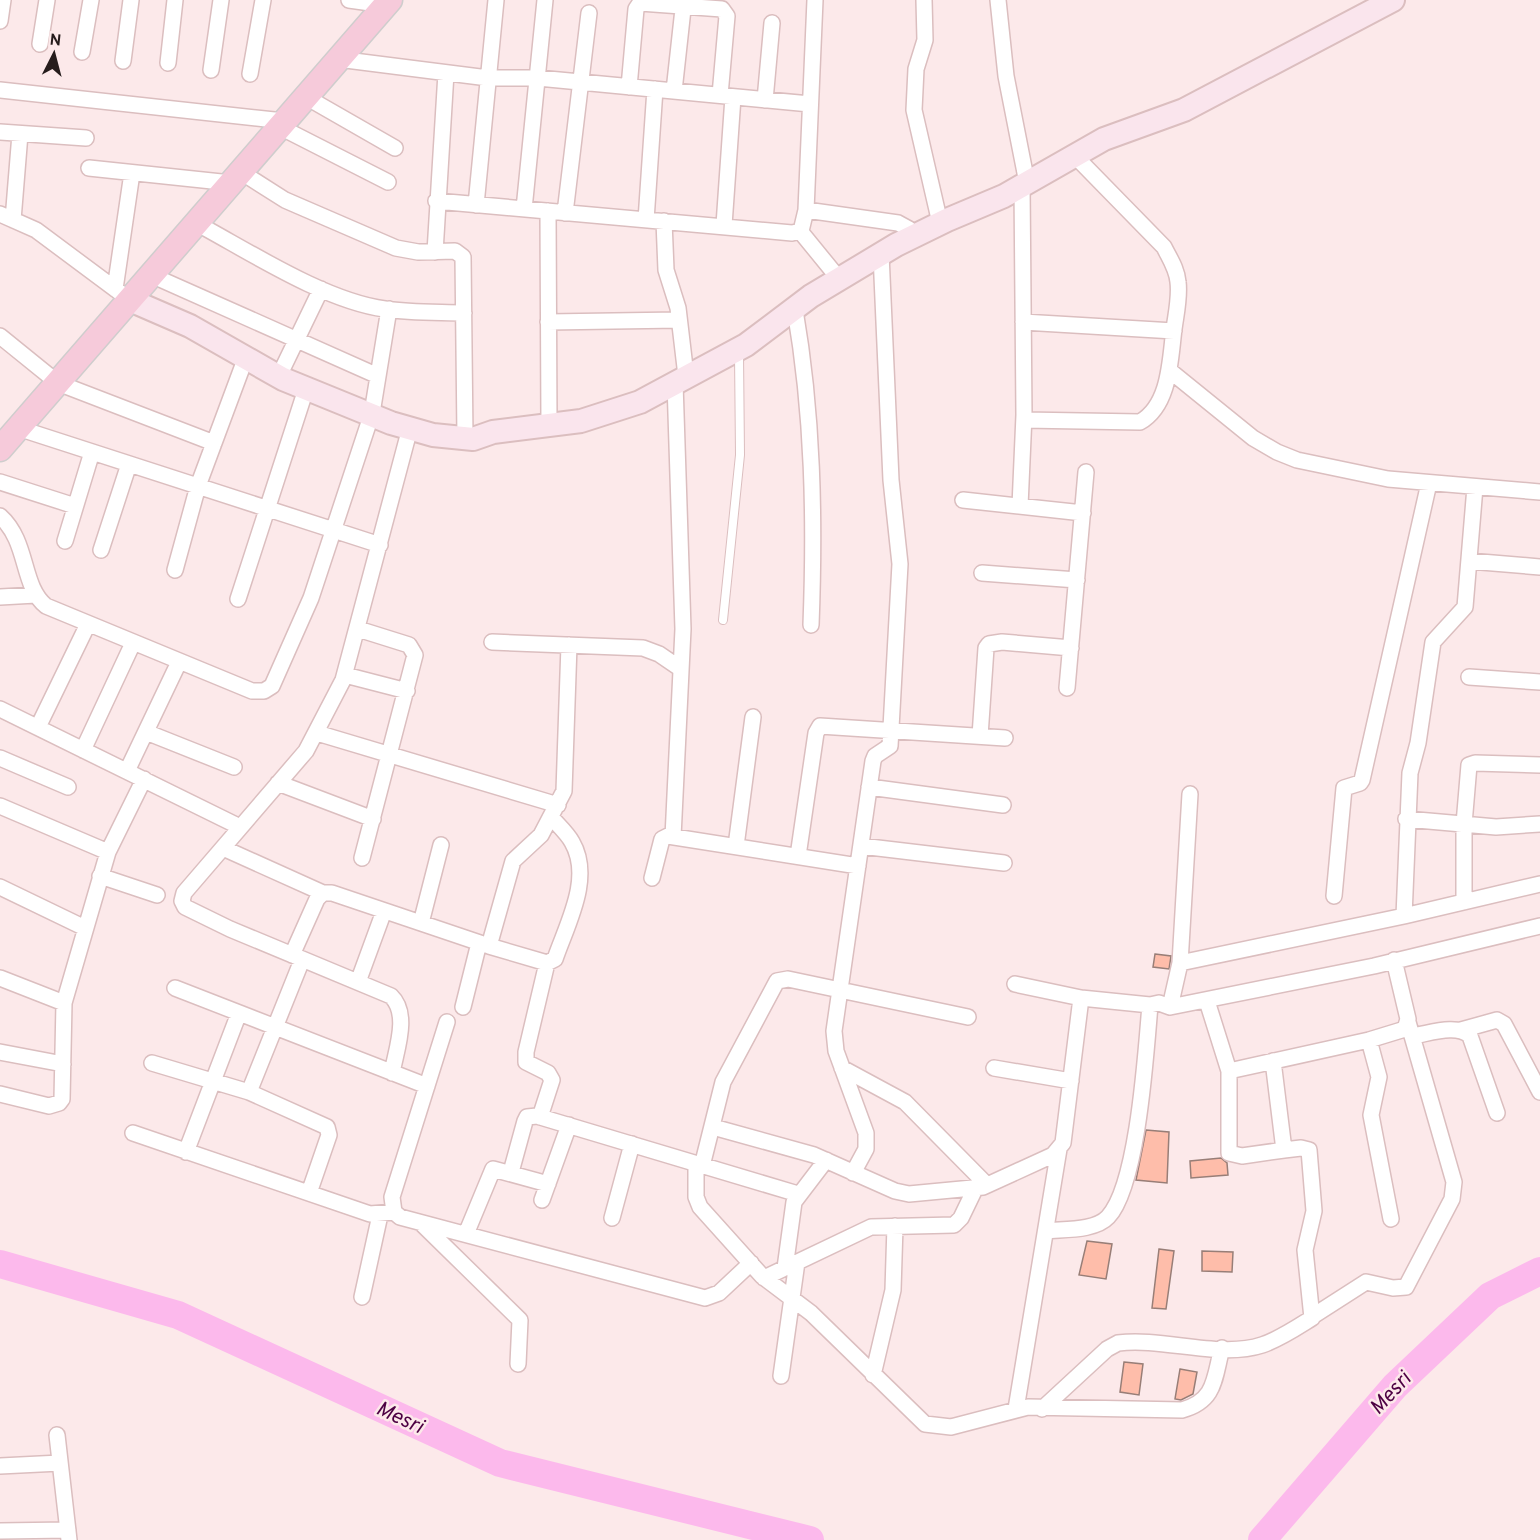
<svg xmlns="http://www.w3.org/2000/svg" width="1540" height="1540" viewBox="0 0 1540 1540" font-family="Overpass,sans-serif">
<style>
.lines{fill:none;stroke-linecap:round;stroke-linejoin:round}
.river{stroke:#fcb9ec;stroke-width:28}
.building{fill:#febdaa;stroke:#987e77;stroke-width:1.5}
.lane-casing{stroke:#dbbebf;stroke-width:10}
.street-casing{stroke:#dbbebf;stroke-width:18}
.secondary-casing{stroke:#dbbebf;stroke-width:26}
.primary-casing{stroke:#cfcdcd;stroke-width:27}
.lane{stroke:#fff;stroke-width:8}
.street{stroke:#fff;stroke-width:15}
.secondary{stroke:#fae5ed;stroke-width:22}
.primary{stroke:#f6cada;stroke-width:24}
.labels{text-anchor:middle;stroke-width:5;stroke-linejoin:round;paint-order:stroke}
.water-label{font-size:21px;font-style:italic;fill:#4d0043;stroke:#fce9ea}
</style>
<rect width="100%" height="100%" fill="#fce9ea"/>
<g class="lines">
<path class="river" d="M 0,1264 L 178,1315 L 500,1463 L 810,1540
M 1262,1540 L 1395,1386 L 1490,1296 L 1540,1271"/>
</g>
<path class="building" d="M 1155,954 L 1171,956 L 1169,969 L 1153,967 Z
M 1146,1130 L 1169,1132 L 1167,1183 L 1136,1180 Z
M 1221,1158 L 1227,1163 L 1228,1175 L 1191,1178 L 1190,1161 Z
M 1087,1241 L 1112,1244 L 1106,1279 L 1079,1275 Z
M 1159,1249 L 1174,1251 L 1166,1309 L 1152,1308 Z
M 1202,1251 L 1233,1252 L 1232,1272 L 1202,1271 Z
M 1124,1362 L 1143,1364 L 1139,1395 L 1120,1392 Z
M 1180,1369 L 1197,1372 L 1193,1394 L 1181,1400 L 1175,1399 Z"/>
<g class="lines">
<g class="lane-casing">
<path id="lane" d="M 723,620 L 740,455 L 739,354"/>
</g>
<g class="street-casing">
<path id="street" d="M 349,0 L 385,5
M 924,0 L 925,40 L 916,69 L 914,110 L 940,223
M 998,0 L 1006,76 L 1027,183
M 0,21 L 3,0
M 40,44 L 47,0
M 82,52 L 91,0
M 338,59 L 488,78 L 538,78 L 810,104
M 123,61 L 131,0
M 168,63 L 175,0
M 211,70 L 221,0
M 250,74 L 263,0
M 629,87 L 636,9 L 640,3 L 722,9 L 727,16 L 720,95
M 0,90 L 284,121
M 674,91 L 684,0
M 306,97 L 395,148
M 765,100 L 772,23
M 280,127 L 388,182
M 0,132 L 86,138
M 89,168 L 231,183
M 241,172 L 285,200 L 396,248 L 418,252 L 455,251 L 463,257 L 465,438
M 436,201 L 792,233 L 801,231 L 806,210 L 815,0
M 476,205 L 496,0
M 524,209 L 545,0
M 806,210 L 898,223 L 909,229 L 915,237
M 548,211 L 549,424
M 565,213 L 589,13
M 0,214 L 36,230 L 130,300
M 13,220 L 20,134
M 646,220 L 655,89
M 664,221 L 666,270 L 678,308 L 686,376
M 196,223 C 250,252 325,301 385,309 C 411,313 438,312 464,313
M 724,225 L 733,97
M 800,231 L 840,280
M 435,252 L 446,73
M 151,275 L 378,376
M 115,289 L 132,173
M 795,310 C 813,414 815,519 811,625
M 548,322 L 679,320
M 1023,322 L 1174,331
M 0,336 L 58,383 L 214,443
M 1169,370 L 1253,438 L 1277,452 L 1297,460 L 1388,479 L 1540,492
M 279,376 L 321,289
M 1024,420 L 1140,422 C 1170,405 1170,360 1174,329 C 1176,314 1180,297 1178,282 C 1177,269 1170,259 1164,247 L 1075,156
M 18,428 L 380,545
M 0,482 L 75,506
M 963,500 L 1083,513
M 1020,506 L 1024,415 L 1022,186
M 0,516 C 29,542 21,586 46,606 L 252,691 L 264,691 L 272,686 L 311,598 L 372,413 L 389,309
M 65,541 L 92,452
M 101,550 L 129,464
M 1469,561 L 1540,567
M 175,570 L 198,486 L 246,357
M 982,573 L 1077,580
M 0,597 L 36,595
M 238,599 L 306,389
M 358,629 L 409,645 L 415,655 L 362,858
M 492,642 L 643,648 L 659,654 L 681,669
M 345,675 L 407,691
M 1469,677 L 1540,682
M 1067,688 L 1086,472
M 0,709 L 240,827
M 38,727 L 88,624
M 146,732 L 234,767
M 317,733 L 558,805
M 980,736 L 986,648 L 989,644 L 1002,642 L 1071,648
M 83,750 L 133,643
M 0,758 L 68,787
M 127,771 L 179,662
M 278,783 L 373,819
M 869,787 L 1003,805
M 0,806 L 108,852
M 1406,819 L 1496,827 L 1540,824
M 673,837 L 683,629 L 675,383
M 736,846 L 753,717
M 861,846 L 1004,863
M 223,848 L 323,893
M 798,856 L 816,733 L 820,726 L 1005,738
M 100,876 L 157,895
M 652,878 L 662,839 L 668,836 L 858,866
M 0,887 L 85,928
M 1334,896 L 1344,788 L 1360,783 L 1362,780 L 1429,483
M 1464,902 L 1464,824 L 1469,765 L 1475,763 L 1540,765
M 1404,916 L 1410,773 L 1418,743 L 1433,642 L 1465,607 L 1475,487
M 421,923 L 441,845
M 489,946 L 513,861 L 541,835 L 564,791 L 569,645
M 292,955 L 317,899 L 323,893 L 332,893 L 489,946 L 547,963
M 1180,963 L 1404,916 L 1540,884
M 0,978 L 64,1003
M 358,982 L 384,911
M 1015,984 L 1081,998 L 1150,1005 L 1159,1003 L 1170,1007 L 1374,966 L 1540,926
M 175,988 L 427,1086
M 1207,1001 L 1229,1071 L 1229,1153 L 1242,1156 L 1284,1150
M 463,1007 L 479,943
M 1170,1007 L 1180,963 L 1190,794
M 447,1022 L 392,1197 L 394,1212 L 400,1217 L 705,1298 L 719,1293 L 751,1263
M 1461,1030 L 1497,1020 L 1504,1024 L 1540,1092
M 1412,1036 C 1428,1034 1457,1023 1470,1036 L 1497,1113
M 1369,1040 L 1379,1077 L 1371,1115 L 1391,1219
M 0,1052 L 63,1064
M 152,1063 L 249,1092 L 327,1127 L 329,1135 L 309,1193
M 842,1068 L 905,1102 L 987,1185
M 994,1068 L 1071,1081
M 1229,1071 L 1369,1040 L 1405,1029 L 1408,1019 L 1394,960
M 392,1073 C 396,1050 410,1014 391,996 L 230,929 L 185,907 L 182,901 L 184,893 L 306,751 L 343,680 L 410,428
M 249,1092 L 302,960
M 0,1094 L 49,1106 L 59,1103 L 62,1099 L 64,1003 L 108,852 L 144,779
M 540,1117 L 552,1080 L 548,1073 L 526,1062 L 526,1052 L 547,963 L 555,959 C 567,924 593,878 572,842 C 567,833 558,825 551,817
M 713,1127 L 814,1155 L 895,1191 L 909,1194 L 983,1187 L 1053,1155 L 1063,1143 L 1081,998
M 133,1133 L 370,1214 L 394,1212
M 186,1152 L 239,1013
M 696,1164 L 696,1197 L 700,1207 L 762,1276 L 811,1313 L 925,1424 L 951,1427 L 1028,1407 L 1182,1410 C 1216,1401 1214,1378 1222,1348
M 702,1166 L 723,1082 L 777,981 L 788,979 L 968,1017
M 511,1172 L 525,1121 L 527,1117 L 537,1116 L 798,1194
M 853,1173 L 866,1149 L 866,1133 L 836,1051 L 834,1031 L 873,761 L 875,756 L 890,746 L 900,564 L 891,480 L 881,254
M 542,1200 L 569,1125
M 612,1218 L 632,1144
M 421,1223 L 520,1320 L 518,1364
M 1046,1231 C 1064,1229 1095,1231 1108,1217 C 1138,1185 1146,1051 1150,1005
M 466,1234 L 493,1169 L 548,1184
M 785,1268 L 794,1202 L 826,1160
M 764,1278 L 871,1227 L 954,1225 L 961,1218 L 975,1189
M 362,1297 L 380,1215
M 1313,1316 L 1366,1282 L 1393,1288 L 1406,1287 L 1452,1199 L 1454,1182 L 1408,1022
M 873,1375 L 893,1290 L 895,1226
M 781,1376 L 797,1262
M 1016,1409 L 1059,1149
M 1042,1409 L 1107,1349 L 1118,1343 C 1163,1337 1219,1359 1262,1345 C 1280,1339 1296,1328 1312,1318 L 1305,1250 L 1314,1211 L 1309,1150 L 1301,1148 L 1284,1150 L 1273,1061
M 57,1435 L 69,1540
M 0,1466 L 60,1463
M 0,1531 L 68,1530"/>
</g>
<g class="secondary-casing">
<path id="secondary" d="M 130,300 L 190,326 L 283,379 L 391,423 L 433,435 L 473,439 L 493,432 L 581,421 L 640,402 L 746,345 L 811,296 L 896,245 L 947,220 L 1004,196 L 1104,139 L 1184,110 L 1393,0"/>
</g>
<g class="primary-casing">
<path id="primary" d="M 0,449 L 390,0"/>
</g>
<use href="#lane" class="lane"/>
<use href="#street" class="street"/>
<use href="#secondary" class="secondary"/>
<use href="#primary" class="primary"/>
</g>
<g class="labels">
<g class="water-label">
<text transform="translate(1390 1393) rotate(-47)" y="7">Mesri</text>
<text transform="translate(400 1417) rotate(25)" y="7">Mesri</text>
</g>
</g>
<g transform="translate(54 54) rotate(6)" stroke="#fce9ea" stroke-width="4.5" paint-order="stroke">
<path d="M0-4.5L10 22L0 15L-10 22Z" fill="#261c1c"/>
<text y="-9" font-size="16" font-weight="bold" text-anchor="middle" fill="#261c1c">N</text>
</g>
</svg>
